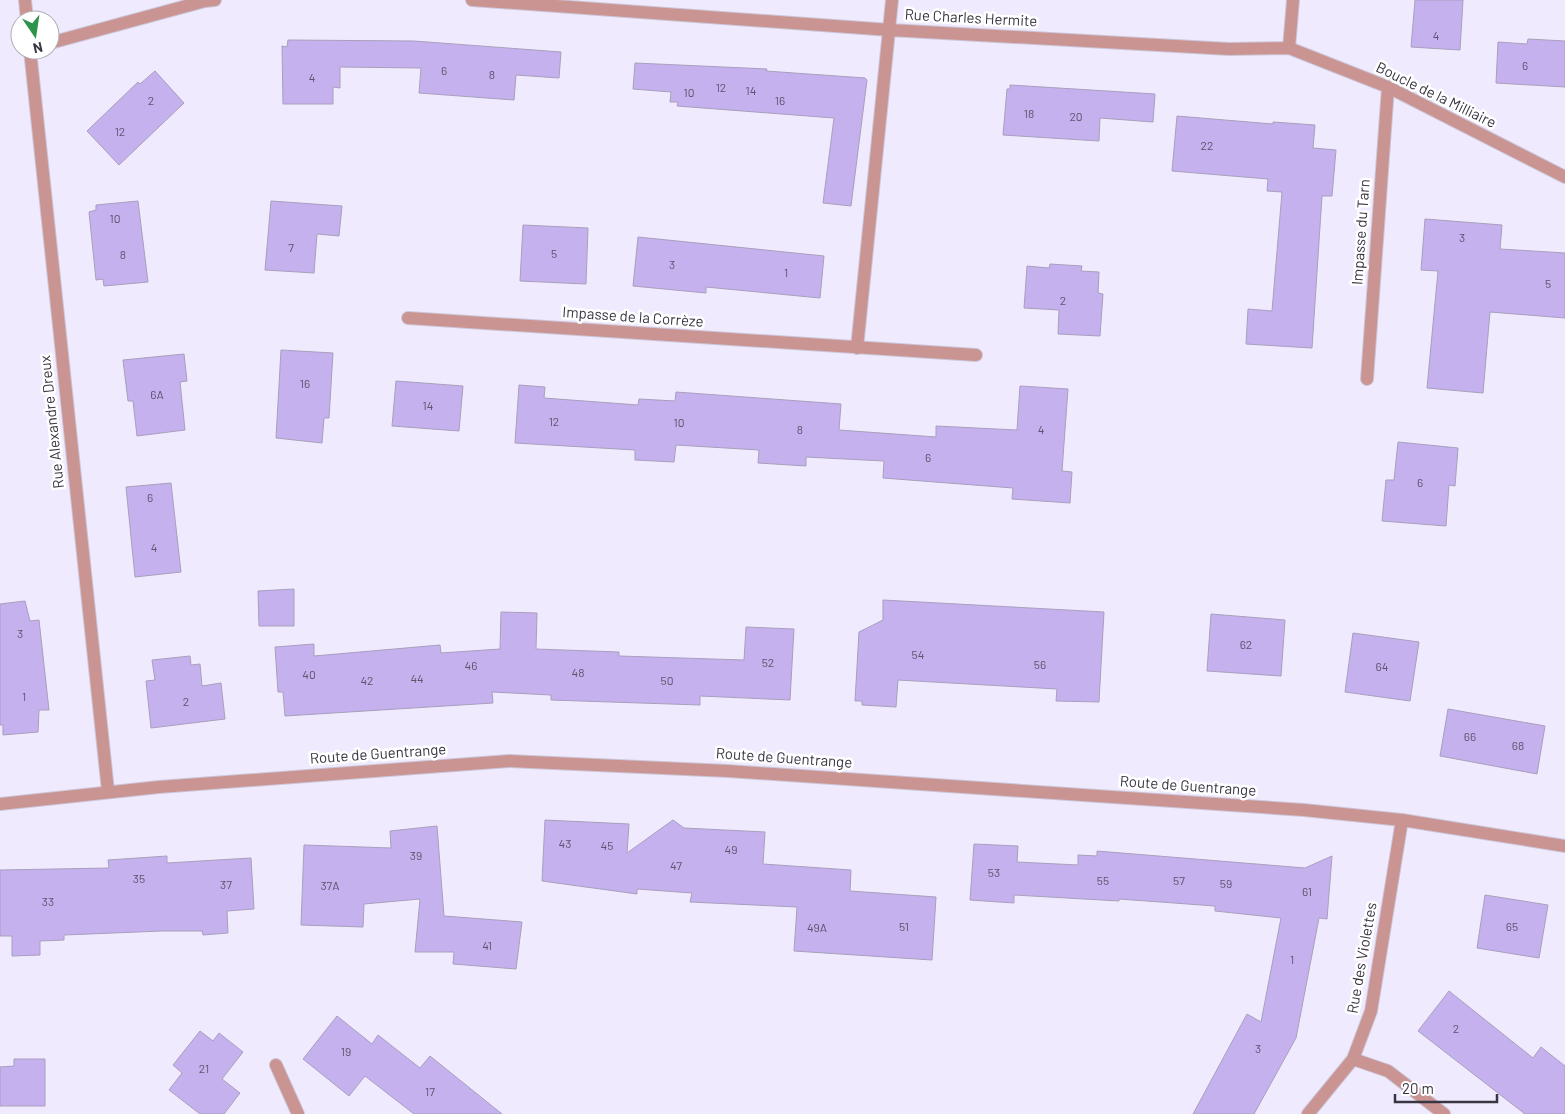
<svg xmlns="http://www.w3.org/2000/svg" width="1565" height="1114" viewBox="0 0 1565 1114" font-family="Barlow,sans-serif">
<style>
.building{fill:#c5b1ee;stroke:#a89fbd}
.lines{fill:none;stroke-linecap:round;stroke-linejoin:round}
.minor-casing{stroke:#cbc6d8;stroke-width:14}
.tertiary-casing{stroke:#cbc6d8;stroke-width:14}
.minor{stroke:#ca9492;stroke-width:12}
.tertiary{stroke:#ca9492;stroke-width:12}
.labels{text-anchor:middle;stroke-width:5;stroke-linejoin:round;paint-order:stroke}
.number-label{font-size:12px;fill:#5c546d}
.street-label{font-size:15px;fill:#393542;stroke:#fff}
</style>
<rect width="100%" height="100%" fill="#f0eafe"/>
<path class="building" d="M 1415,0 L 1463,0 L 1460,50 L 1411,47 Z
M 1528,39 L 1565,41 L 1565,87 L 1496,83 L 1498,42 L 1527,44 Z
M 288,40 L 414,41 L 561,52 L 559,78 L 516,75 L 514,100 L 419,93 L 421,68 L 340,67 L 340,88 L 333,87 L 333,104 L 283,104 L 282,46 L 287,47 Z
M 635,63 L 767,69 L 766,71 L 865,78 L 867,80 L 851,206 L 823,203 L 834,118 L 677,106 L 678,102 L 670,102 L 671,92 L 633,89 Z
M 155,71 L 184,103 L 119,165 L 87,131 L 138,82 L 140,84 Z
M 1010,85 L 1155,94 L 1153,122 L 1100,118 L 1099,141 L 1003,135 L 1007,89 L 1010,89 Z
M 1177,116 L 1273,124 L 1273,122 L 1315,125 L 1313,148 L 1336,150 L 1332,196 L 1322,196 L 1312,348 L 1246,344 L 1248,309 L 1272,311 L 1282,192 L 1267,191 L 1268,179 L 1172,171 Z
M 138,201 L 148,282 L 104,286 L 103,279 L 96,280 L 89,212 L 96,210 L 96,205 Z
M 271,201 L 342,206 L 339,236 L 317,234 L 314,273 L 265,270 Z
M 1425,219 L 1502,225 L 1500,249 L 1565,253 L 1565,318 L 1490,312 L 1483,393 L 1427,388 L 1438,271 L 1421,270 Z
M 523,225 L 588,228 L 586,284 L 520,281 Z
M 638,237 L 824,256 L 820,298 L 706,287 L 706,293 L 633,286 Z
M 1050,264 L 1082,266 L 1081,271 L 1099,272 L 1098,293 L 1103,294 L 1100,336 L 1058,334 L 1059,310 L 1024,308 L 1027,266 L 1049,268 Z
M 281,350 L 333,353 L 329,418 L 324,418 L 322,443 L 276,438 Z
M 184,354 L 187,381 L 180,382 L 185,430 L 137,436 L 133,401 L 128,401 L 123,360 Z
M 396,381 L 463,386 L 459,431 L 392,426 Z
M 519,385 L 545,387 L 544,398 L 638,405 L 639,399 L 675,401 L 676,392 L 841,404 L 839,430 L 936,437 L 936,426 L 1017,430 L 1020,386 L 1068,389 L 1062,471 L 1072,472 L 1070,503 L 1012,499 L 1013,488 L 883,478 L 884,461 L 806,457 L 806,466 L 758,463 L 759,450 L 676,445 L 674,462 L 635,460 L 635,450 L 515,443 Z
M 1398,442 L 1458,448 L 1455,486 L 1449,485 L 1446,526 L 1382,521 L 1386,480 L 1394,480 Z
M 171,483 L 181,572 L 135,577 L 126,487 Z
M 294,589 L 294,626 L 259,626 L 258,591 Z
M 883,600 L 1104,612 L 1099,702 L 1056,701 L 1057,689 L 898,680 L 896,707 L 862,705 L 862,701 L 855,701 L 859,632 L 883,620 Z
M 25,601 L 30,621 L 39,620 L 49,710 L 39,710 L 38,732 L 3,735 L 3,725 L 0,725 L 0,604 Z
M 501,612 L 537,613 L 536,649 L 619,652 L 619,656 L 744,660 L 746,627 L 794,629 L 790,700 L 700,696 L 700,705 L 551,700 L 551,695 L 492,692 L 493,703 L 285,716 L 283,692 L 278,692 L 275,647 L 314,644 L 314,656 L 440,645 L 441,653 L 500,649 Z
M 1211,614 L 1285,620 L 1281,676 L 1207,671 Z
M 1353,633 L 1419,642 L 1410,701 L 1345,692 Z
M 190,656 L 191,665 L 200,664 L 202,686 L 221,683 L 225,719 L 151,728 L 146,681 L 155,680 L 152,660 Z
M 1448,709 L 1545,726 L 1537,774 L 1440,756 Z
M 545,820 L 629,824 L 627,853 L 673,820 L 684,828 L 765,832 L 763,864 L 851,870 L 850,891 L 936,897 L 932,960 L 794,951 L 797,907 L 690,902 L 692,893 L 637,889 L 637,894 L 542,881 Z
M 437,826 L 444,916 L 522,922 L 516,969 L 453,964 L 454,952 L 415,952 L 420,899 L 364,904 L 363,927 L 301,925 L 304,845 L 391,848 L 390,831 Z
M 974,844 L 1018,846 L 1017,862 L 1078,865 L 1078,855 L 1097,856 L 1097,851 L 1305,868 L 1332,856 L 1327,919 L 1319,918 L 1296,1038 L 1254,1114 L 1193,1114 L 1247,1014 L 1261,1022 L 1281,918 L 1215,911 L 1215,906 L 1119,899 L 1119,901 L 1014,895 L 1014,903 L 970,900 Z
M 167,856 L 167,863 L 251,858 L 254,909 L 227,911 L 228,933 L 203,935 L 202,931 L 162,931 L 64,935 L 64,940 L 40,941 L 40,955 L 12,956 L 12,936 L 0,936 L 0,870 L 109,868 L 108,860 Z
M 1485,895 L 1548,905 L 1539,958 L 1477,948 Z
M 1449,991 L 1533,1058 L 1541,1047 L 1565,1066 L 1565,1114 L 1525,1114 L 1418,1031 Z
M 337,1016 L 372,1044 L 378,1035 L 420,1068 L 430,1056 L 502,1114 L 414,1114 L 365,1076 L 349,1096 L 303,1059 Z
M 200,1031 L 213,1041 L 219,1033 L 243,1052 L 222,1079 L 240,1093 L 224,1114 L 200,1114 L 169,1090 L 182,1073 L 173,1065 Z
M 14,1059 L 45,1059 L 45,1106 L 0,1106 L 0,1067 L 14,1066 Z"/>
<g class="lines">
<g class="minor-casing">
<path id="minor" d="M 25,0 L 27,20
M 472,0 L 890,30 L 1229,49 L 1289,48 L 1388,87 L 1565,177
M 50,43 L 205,1 L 215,0
M 1289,48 L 1293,0
M 30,50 L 108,791
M 408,318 L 976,355
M 857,348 L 892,0
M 1367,379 L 1388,87
M 1353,1059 L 1388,1071 L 1444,1114
M 276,1065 L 298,1114
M 1308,1114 L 1353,1059 L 1371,1011 L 1402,820"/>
</g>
<g class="tertiary-casing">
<path id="tertiary" d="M 0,804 L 159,787 L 509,761 L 728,771 L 1304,810 L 1402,820 L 1565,846"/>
</g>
<use href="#minor" class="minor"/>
<use href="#tertiary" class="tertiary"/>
</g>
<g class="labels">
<g class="number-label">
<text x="1436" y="40">4</text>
<text x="1525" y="70">6</text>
<text x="444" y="75">6</text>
<text x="492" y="79">8</text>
<text x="312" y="82">4</text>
<text x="721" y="92">12</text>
<text x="751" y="95">14</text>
<text x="689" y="97">10</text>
<text x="151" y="105">2</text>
<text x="780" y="105">16</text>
<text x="1029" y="118">18</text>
<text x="1076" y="121">20</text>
<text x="120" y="136">12</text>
<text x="1207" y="150">22</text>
<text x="115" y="223">10</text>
<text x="1462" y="242">3</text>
<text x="291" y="252">7</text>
<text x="554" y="258">5</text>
<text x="123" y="259">8</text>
<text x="672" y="269">3</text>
<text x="786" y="277">1</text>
<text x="1548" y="288">5</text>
<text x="1063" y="305">2</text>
<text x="305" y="388">16</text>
<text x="157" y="399">6A</text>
<text x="428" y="410">14</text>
<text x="554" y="426">12</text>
<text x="679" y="427">10</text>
<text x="800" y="434">8</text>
<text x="1041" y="434">4</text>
<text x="928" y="462">6</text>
<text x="1420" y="487">6</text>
<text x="150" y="502">6</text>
<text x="154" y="552">4</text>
<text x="20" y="638">3</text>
<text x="1246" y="649">62</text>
<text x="918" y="659">54</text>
<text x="768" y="667">52</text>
<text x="1040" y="669">56</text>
<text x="471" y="670">46</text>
<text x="1382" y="671">64</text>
<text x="578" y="677">48</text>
<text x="309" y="679">40</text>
<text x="417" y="683">44</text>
<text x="367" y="685">42</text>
<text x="667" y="685">50</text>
<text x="24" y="701">1</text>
<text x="186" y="706">2</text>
<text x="1470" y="741">66</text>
<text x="1518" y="750">68</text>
<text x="565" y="848">43</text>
<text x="607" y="850">45</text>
<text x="731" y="854">49</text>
<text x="416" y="860">39</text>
<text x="676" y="870">47</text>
<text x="994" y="877">53</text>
<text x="139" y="883">35</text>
<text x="1103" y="885">55</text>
<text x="1179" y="885">57</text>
<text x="1226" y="888">59</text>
<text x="226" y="889">37</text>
<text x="330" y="890">37A</text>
<text x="1307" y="896">61</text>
<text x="48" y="906">33</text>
<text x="904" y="931">51</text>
<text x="1512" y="931">65</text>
<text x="817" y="932">49A</text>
<text x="487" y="950">41</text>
<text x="1292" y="964">1</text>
<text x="1456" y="1033">2</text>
<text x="1258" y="1053">3</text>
<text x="346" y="1056">19</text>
<text x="204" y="1073">21</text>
<text x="430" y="1096">17</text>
</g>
<g class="street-label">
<text transform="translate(971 18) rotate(3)" y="5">Rue Charles Hermite</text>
<text transform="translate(1436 95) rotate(26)" y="5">Boucle de la Milliaire</text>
<text transform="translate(1361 232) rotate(-86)" y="5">Impasse du Tarn</text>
<text transform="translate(633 317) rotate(4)" y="5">Impasse de la Corrèze</text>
<text transform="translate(52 422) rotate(-96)" y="5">Rue Alexandre Dreux</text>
<text transform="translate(378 754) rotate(-4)" y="5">Route de Guentrange</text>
<text transform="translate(784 758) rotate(4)" y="5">Route de Guentrange</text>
<text transform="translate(1188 786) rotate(4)" y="5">Route de Guentrange</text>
<text transform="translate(1362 958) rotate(-80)" y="5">Rue des Violettes</text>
</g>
</g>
<g transform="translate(35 35) rotate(167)"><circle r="24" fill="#ffffff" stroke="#b0aeb3"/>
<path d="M0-4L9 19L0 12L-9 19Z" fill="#2d944b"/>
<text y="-8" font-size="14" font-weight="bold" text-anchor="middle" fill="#393542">N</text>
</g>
<path d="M1395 1094v8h102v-8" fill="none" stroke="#393542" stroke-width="2.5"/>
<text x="1402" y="1094" font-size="15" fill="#393542" stroke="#ffffff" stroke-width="4" paint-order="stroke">20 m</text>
</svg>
